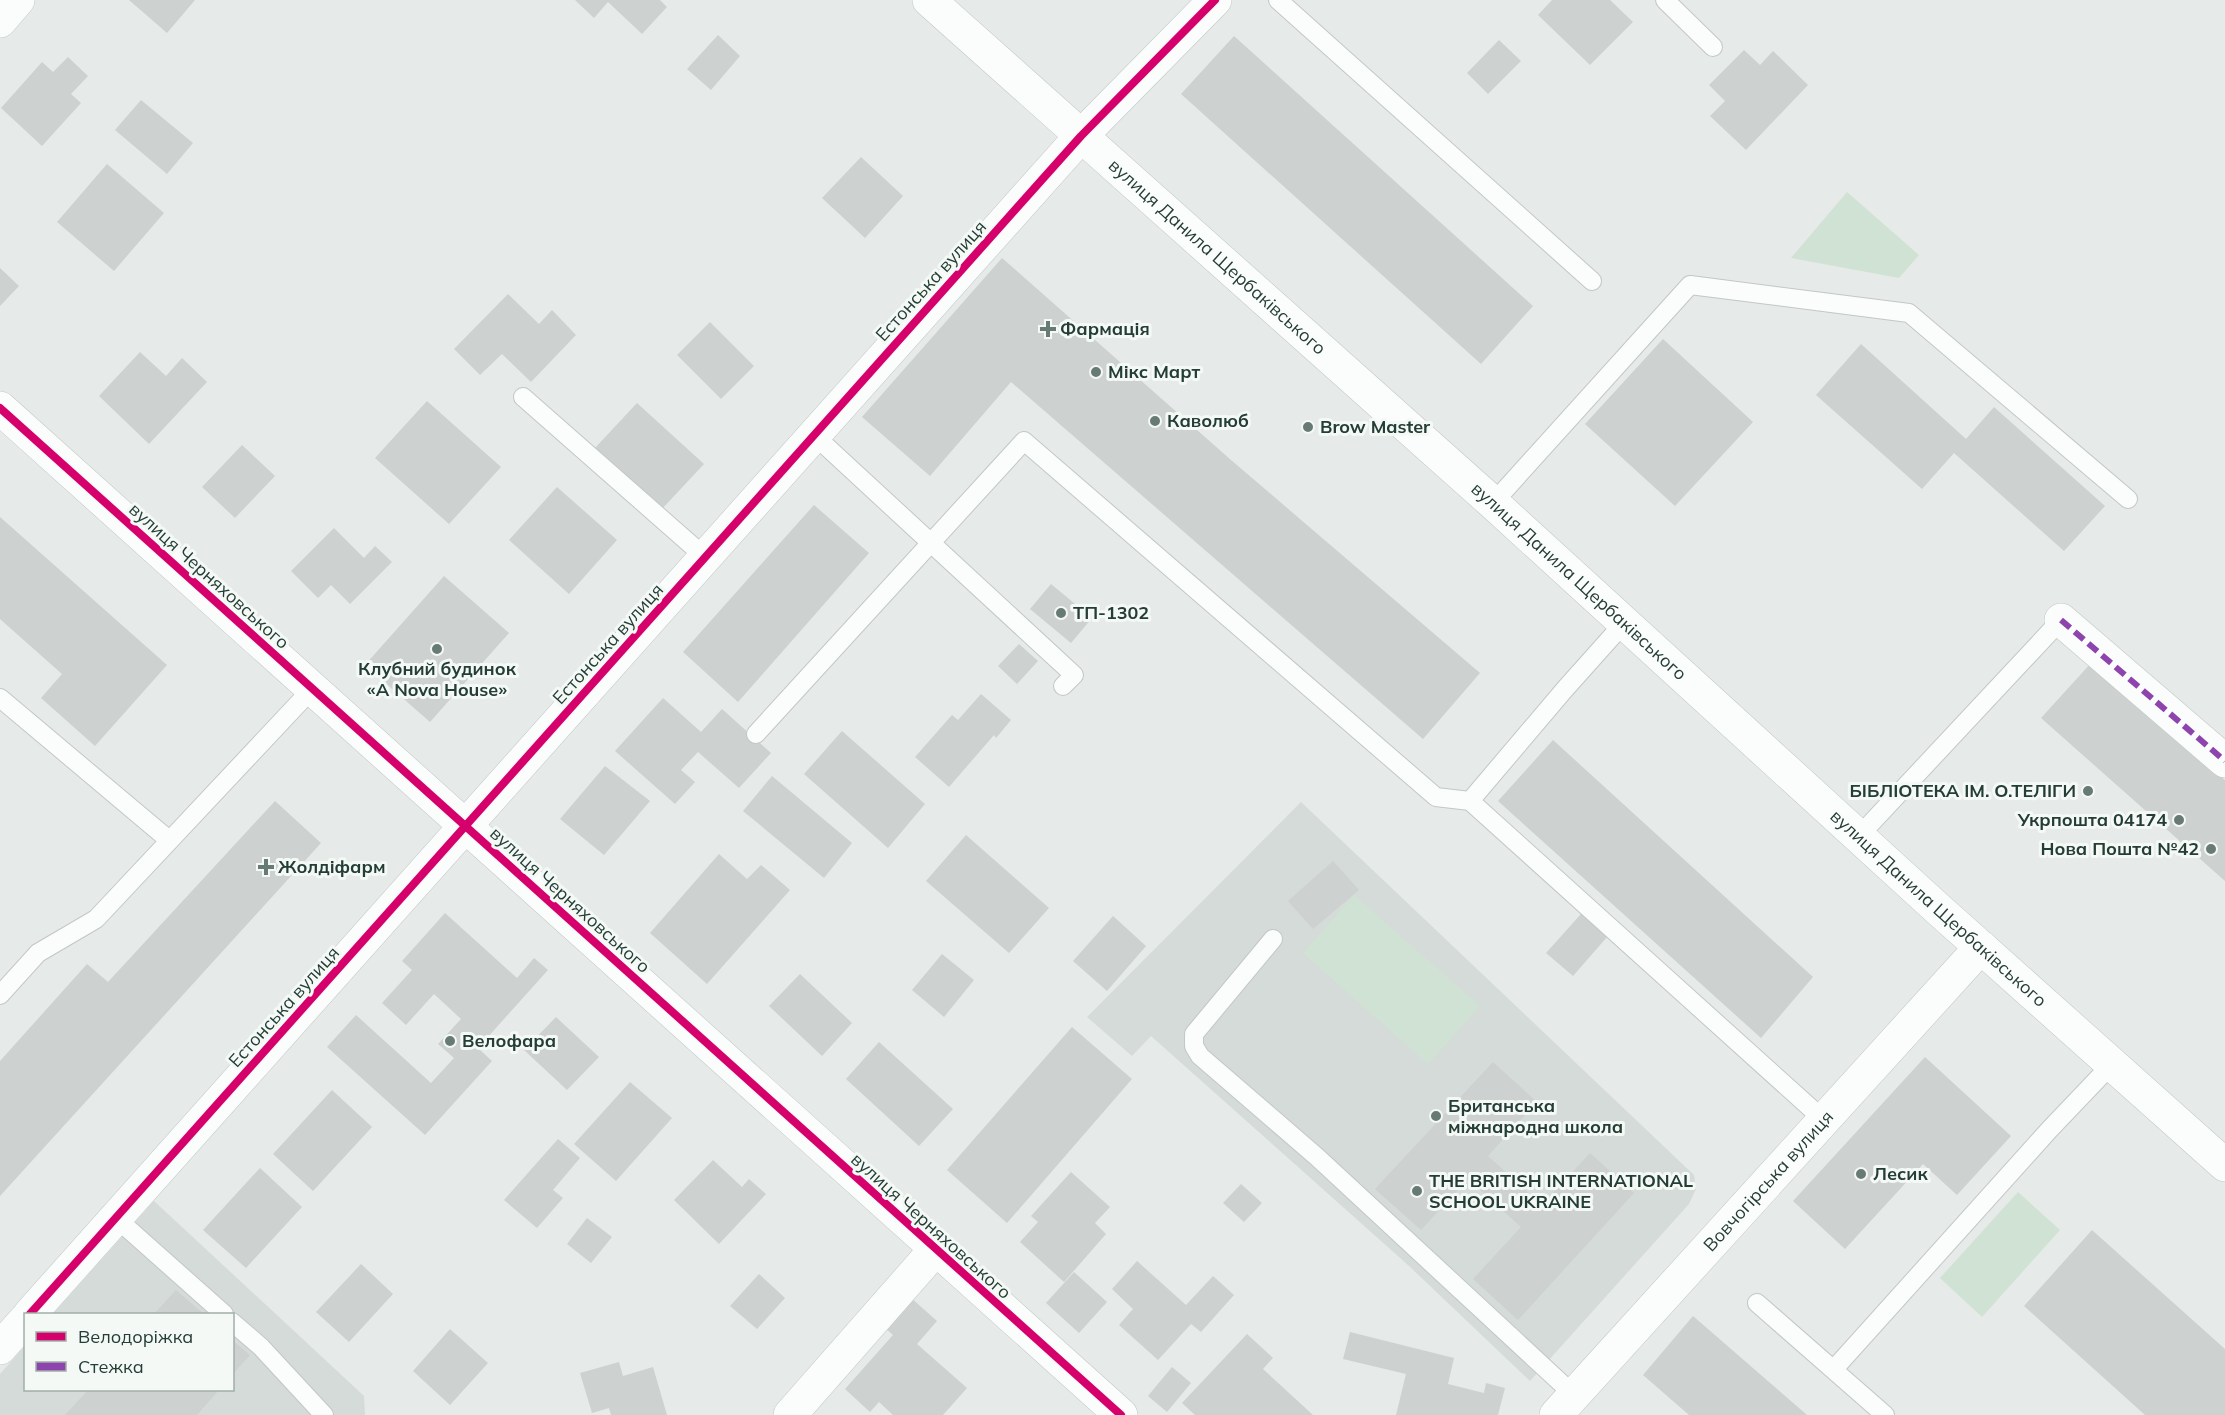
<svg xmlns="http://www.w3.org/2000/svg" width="2225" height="1415" viewBox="0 0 2225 1415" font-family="Mulish,sans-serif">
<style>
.built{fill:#d4dbd8}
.park{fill:#d0e2d4}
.building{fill:#cdd1cf}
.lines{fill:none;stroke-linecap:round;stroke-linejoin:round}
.service-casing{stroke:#c3c7c5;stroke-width:20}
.minor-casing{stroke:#c3c7c5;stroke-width:34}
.tertiary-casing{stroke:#c3c7c5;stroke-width:34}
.secondary-casing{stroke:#c2c8c5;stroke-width:34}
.service{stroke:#fbfcfc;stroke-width:18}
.minor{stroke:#fbfcfc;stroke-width:33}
.tertiary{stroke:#fbfcfc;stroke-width:33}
.secondary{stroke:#fbfcfc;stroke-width:33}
.quiet{stroke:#8e44ad;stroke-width:6;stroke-dasharray:12 6;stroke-linecap:butt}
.cycleway-casing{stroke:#f4f9f6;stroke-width:11}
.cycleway{stroke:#d6006c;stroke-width:8}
.poi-dot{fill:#687a74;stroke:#f4f9f6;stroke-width:2}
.labels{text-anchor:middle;stroke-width:6;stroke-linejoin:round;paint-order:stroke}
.street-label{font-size:18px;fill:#243d35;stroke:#f4f9f6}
.poi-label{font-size:18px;font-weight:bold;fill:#243d35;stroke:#f4f9f6;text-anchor:start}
</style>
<rect width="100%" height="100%" fill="#e6eae8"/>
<path class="built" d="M 1301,802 L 1694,1175 L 1696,1189 L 1689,1204 L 1530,1381 L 1408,1265 L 1151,1036 L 1132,1056 L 1087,1017 Z
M 154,1201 L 364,1396 L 365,1415 L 0,1415 L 0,1374 L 25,1346 L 26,1390 L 232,1390 L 232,1314 L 53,1314 Z"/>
<path class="park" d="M 1847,192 L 1919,255 L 1899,278 L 1791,258 Z
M 1354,895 L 1480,1006 L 1428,1064 L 1303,953 Z
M 2018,1192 L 2060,1230 L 1982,1317 L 1940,1278 Z"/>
<path class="building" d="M 129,0 L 195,0 L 167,33 Z
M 575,0 L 660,0 L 667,7 L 642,34 L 608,2 L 594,18 Z
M 1552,0 L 1610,0 L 1633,22 L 1590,65 L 1538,15 Z
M 718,35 L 740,56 L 711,90 L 687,69 Z
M 1234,36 L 1533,306 L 1481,364 L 1181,94 Z
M 1499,40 L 1521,61 L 1488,94 L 1467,73 Z
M 1744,50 L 1760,65 L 1773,51 L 1808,85 L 1746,150 L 1710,116 L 1725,101 L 1709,85 Z
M 68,57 L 88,76 L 71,94 L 81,103 L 42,146 L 1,108 L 42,62 L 53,72 Z
M 141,100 L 193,143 L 167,174 L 115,130 Z
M 861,157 L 903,196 L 865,238 L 822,198 Z
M 107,164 L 164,213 L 114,271 L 57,222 Z
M 1002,258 L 1231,460 L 1480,673 L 1423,739 L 1011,382 L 930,476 L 862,417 Z
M 0,268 L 19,286 L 0,306 Z
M 508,294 L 539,324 L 552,310 L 576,335 L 531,382 L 502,354 L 480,375 L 454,349 Z
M 710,322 L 754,366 L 721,399 L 677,355 Z
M 1663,339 L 1753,422 L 1675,506 L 1585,424 Z
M 1861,344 L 1966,439 L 1994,407 L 2105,506 L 2064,551 L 1954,453 L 1922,489 L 1816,395 Z
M 140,352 L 166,376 L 182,358 L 207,382 L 149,444 L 99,396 Z
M 427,401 L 501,467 L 449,524 L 375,458 Z
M 637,403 L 704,464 L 661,510 L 595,448 Z
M 242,445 L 275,476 L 235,518 L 202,487 Z
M 557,487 L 617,540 L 569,594 L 509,540 Z
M 814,505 L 869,553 L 738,702 L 683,652 Z
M 0,517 L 167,665 L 95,746 L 41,698 L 62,674 L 0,619 Z
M 334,528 L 364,558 L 375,546 L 392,562 L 350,604 L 331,585 L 318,598 L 291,571 Z
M 444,576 L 509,633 L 430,722 L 365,665 Z
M 1051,584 L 1092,618 L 1071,643 L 1030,609 Z
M 1019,644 L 1038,661 L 1017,684 L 998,666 Z
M 2092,662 L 2225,780 L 2225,881 L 2041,718 Z
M 981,694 L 1011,720 L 996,738 L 994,735 L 949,787 L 915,757 L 952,715 L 958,720 Z
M 663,698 L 701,732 L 722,709 L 771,753 L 739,788 L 698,752 L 681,770 L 695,782 L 675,804 L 615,751 Z
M 842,731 L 925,804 L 888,848 L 804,774 Z
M 1553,740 L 1813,977 L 1761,1038 L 1498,801 Z
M 605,766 L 650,801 L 604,855 L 560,819 Z
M 772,776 L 852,843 L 824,878 L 743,811 Z
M 275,801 L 321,843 L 0,1196 L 0,1061 L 87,964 L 108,982 Z
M 966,835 L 1049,908 L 1009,953 L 926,881 Z
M 719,854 L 747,879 L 761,865 L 790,890 L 707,984 L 650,933 Z
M 1333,861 L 1359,890 L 1313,929 L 1288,901 Z
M 445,913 L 517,978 L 534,958 L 548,970 L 478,1048 L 492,1061 L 425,1135 L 327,1047 L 356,1015 L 431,1083 L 454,1058 L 438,1044 L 461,1019 L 434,994 L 406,1025 L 382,1003 L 412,970 L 402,961 Z
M 1581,914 L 1607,937 L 1573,976 L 1546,953 Z
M 1113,916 L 1146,946 L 1107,991 L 1073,961 Z
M 942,954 L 974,980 L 944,1017 L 912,990 Z
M 800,974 L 852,1023 L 822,1056 L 769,1006 Z
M 556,1017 L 599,1057 L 567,1090 L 524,1050 Z
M 1072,1027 L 1132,1079 L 1007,1223 L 947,1170 Z
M 879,1042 L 953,1109 L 919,1146 L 846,1079 Z
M 1925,1057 L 2011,1136 L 1957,1195 L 1923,1164 L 1845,1249 L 1793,1201 Z
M 1493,1062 L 1537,1102 L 1488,1156 L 1542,1205 L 1590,1153 L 1634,1193 L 1518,1320 L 1473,1279 L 1521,1227 L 1468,1179 L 1421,1230 L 1375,1189 Z
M 630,1082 L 672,1118 L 616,1181 L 574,1144 Z
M 332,1090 L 372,1127 L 313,1191 L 273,1154 Z
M 558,1139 L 580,1158 L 553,1190 L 563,1198 L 537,1228 L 504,1200 Z
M 713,1160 L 742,1187 L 749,1179 L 766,1194 L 719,1244 L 674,1200 Z
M 260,1168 L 302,1207 L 246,1268 L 203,1230 Z
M 1071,1172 L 1110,1207 L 1095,1223 L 1106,1234 L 1064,1282 L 1020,1242 L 1038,1222 L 1031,1216 Z
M 1241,1184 L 1262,1203 L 1244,1222 L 1223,1203 Z
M 587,1218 L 612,1237 L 591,1263 L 567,1244 Z
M 2092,1230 L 2225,1349 L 2225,1415 L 2145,1415 L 2024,1306 Z
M 1137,1261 L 1186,1305 L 1213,1276 L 1234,1295 L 1201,1332 L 1191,1324 L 1158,1360 L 1119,1325 L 1133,1309 L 1112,1289 Z
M 361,1264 L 393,1294 L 349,1342 L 316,1312 Z
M 1074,1272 L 1107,1302 L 1079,1333 L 1046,1303 Z
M 759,1274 L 785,1298 L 757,1329 L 730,1306 Z
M 176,1290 L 204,1314 L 154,1314 Z
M 910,1297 L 937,1321 L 917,1344 L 967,1388 L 943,1415 L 893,1415 L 879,1402 L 870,1412 L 845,1389 L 893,1335 L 884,1327 Z
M 1693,1316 L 1807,1415 L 1689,1415 L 1643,1375 Z
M 450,1329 L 488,1363 L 450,1405 L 413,1371 Z
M 1350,1332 L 1454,1358 L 1448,1384 L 1484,1393 L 1486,1383 L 1505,1388 L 1498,1415 L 1396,1415 L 1406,1374 L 1343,1359 Z
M 1247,1334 L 1273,1358 L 1263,1369 L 1313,1415 L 1195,1415 L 1182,1403 Z
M 232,1340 L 250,1355 L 232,1375 Z
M 619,1362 L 623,1376 L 653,1367 L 667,1415 L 611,1415 L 609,1408 L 592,1413 L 580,1373 Z
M 1172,1367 L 1191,1383 L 1167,1412 L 1148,1396 Z
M 88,1390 L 219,1390 L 197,1415 L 65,1415 Z"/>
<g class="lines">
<g class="service-casing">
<path id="service" d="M 1278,0 L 1592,281
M 1665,0 L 1713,47
M 523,397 L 705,557
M 814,435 L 1074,675 L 1063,686
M 1493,503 L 1690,285 L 1909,313 L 2128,499
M 0,698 L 169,840
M 756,734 L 1024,441 L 1436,797 L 1470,801 L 1825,1121
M 1470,801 L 1565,689 L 1624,623
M 1859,836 L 2061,620
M 1273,939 L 1194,1034 L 1194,1046 L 1200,1056 L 1317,1157 L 1574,1395
M 0,995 L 38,953 L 96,919 L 312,689
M 116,1218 L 224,1314
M 1757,1303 L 1885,1415
M 232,1322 L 261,1347 L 324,1415
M 1834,1369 L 2050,1129 L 2112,1064"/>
</g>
<g class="minor-casing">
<g id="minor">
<path d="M 0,21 L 18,0"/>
<path d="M 0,408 L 1121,1415"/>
<path d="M 2061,620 L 2225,761"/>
<path d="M 790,1415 L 935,1250"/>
<path id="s1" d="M 1556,1415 L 1981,947"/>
</g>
</g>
<g class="tertiary-casing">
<path id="tertiary" d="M 30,1314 L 1081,136 L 1215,0
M 0,1348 L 26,1319"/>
</g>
<g class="secondary-casing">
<g id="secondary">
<path id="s2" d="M 929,0 L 1493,503 L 1938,909 L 2225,1165"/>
</g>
</g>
<use href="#service" class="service"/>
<use href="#minor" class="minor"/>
<use href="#tertiary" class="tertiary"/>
<use href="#secondary" class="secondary"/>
<path class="quiet" d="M 2061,620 L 2225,761"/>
<g class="cycleway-casing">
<path id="cycleway" d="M 0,408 L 1121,1415
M 30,1314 L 1081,136 L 1215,0"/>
</g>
<use href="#cycleway" class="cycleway"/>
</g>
<g class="poi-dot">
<path d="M1045 320h6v6h6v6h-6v6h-6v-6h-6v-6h6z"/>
<circle cx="1096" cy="372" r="6"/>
<circle cx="1155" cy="421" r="6"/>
<circle cx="1308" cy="427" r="6"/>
<circle cx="1061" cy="613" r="6"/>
<circle cx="437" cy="649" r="6"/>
<circle cx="2088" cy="791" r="6"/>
<circle cx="2179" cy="820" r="6"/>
<circle cx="2211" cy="849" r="6"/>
<path d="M263 858h6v6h6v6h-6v6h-6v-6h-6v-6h6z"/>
<circle cx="450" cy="1041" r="6"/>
<circle cx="1436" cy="1116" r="6"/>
<circle cx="1861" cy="1174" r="6"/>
<circle cx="1417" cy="1191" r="6"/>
</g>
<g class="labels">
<g class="street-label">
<text dy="6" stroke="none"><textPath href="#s2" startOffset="386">вулиця Данила Щербаківського</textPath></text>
<text transform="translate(931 281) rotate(-48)" y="6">Естонська вулиця</text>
<text transform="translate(209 576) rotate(42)" y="6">вулиця Черняховського</text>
<text dy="6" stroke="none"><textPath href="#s2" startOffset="872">вулиця Данила Щербаківського</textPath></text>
<text transform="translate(608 644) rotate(-48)" y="6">Естонська вулиця</text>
<text transform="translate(570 900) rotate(42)" y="6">вулиця Черняховського</text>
<text dy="6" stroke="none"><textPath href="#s2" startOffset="1358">вулиця Данила Щербаківського</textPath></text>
<text transform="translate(284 1007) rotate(-48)" y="6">Естонська вулиця</text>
<text dy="6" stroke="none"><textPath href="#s1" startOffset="316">Вовчогірська вулиця</textPath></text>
<text transform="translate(931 1226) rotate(42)" y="6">вулиця Черняховського</text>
</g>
<g class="poi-label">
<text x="1060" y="335">Фармація</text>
<text x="1108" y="378">Мікс Март</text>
<text x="1167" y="427">Каволюб</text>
<text x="1320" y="433">Brow Master</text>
<text x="1073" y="619">ТП-1302</text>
<text x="437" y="675" text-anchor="middle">Клубний будинок<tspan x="437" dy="21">«A Nova House»</tspan></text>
<text x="2076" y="797" text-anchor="end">БІБЛІОТЕКА ІМ. О.ТЕЛІГИ</text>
<text x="2167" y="826" text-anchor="end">Укрпошта 04174</text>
<text x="2199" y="855" text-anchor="end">Нова Пошта №42</text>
<text x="278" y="873">Жолдіфарм</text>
<text x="462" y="1047">Велофара</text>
<text x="1448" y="1112">Британська<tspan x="1448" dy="21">міжнародна школа</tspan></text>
<text x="1873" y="1180">Лесик</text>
<text x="1429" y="1187">THE BRITISH INTERNATIONAL<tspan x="1429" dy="21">SCHOOL UKRAINE</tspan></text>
</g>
</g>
<rect x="24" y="1313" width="210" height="78" fill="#f4f9f6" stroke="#a1aea9" stroke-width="1.5"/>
<rect x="36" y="1332" width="30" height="9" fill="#d6006c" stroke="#a1aea9" stroke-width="1.5"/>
<text x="78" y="1343" font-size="18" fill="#243d35">Велодоріжка</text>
<rect x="36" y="1362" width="30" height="9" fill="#8e44ad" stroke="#a1aea9" stroke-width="1.5"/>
<text x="78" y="1373" font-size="18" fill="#243d35">Стежка</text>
</svg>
